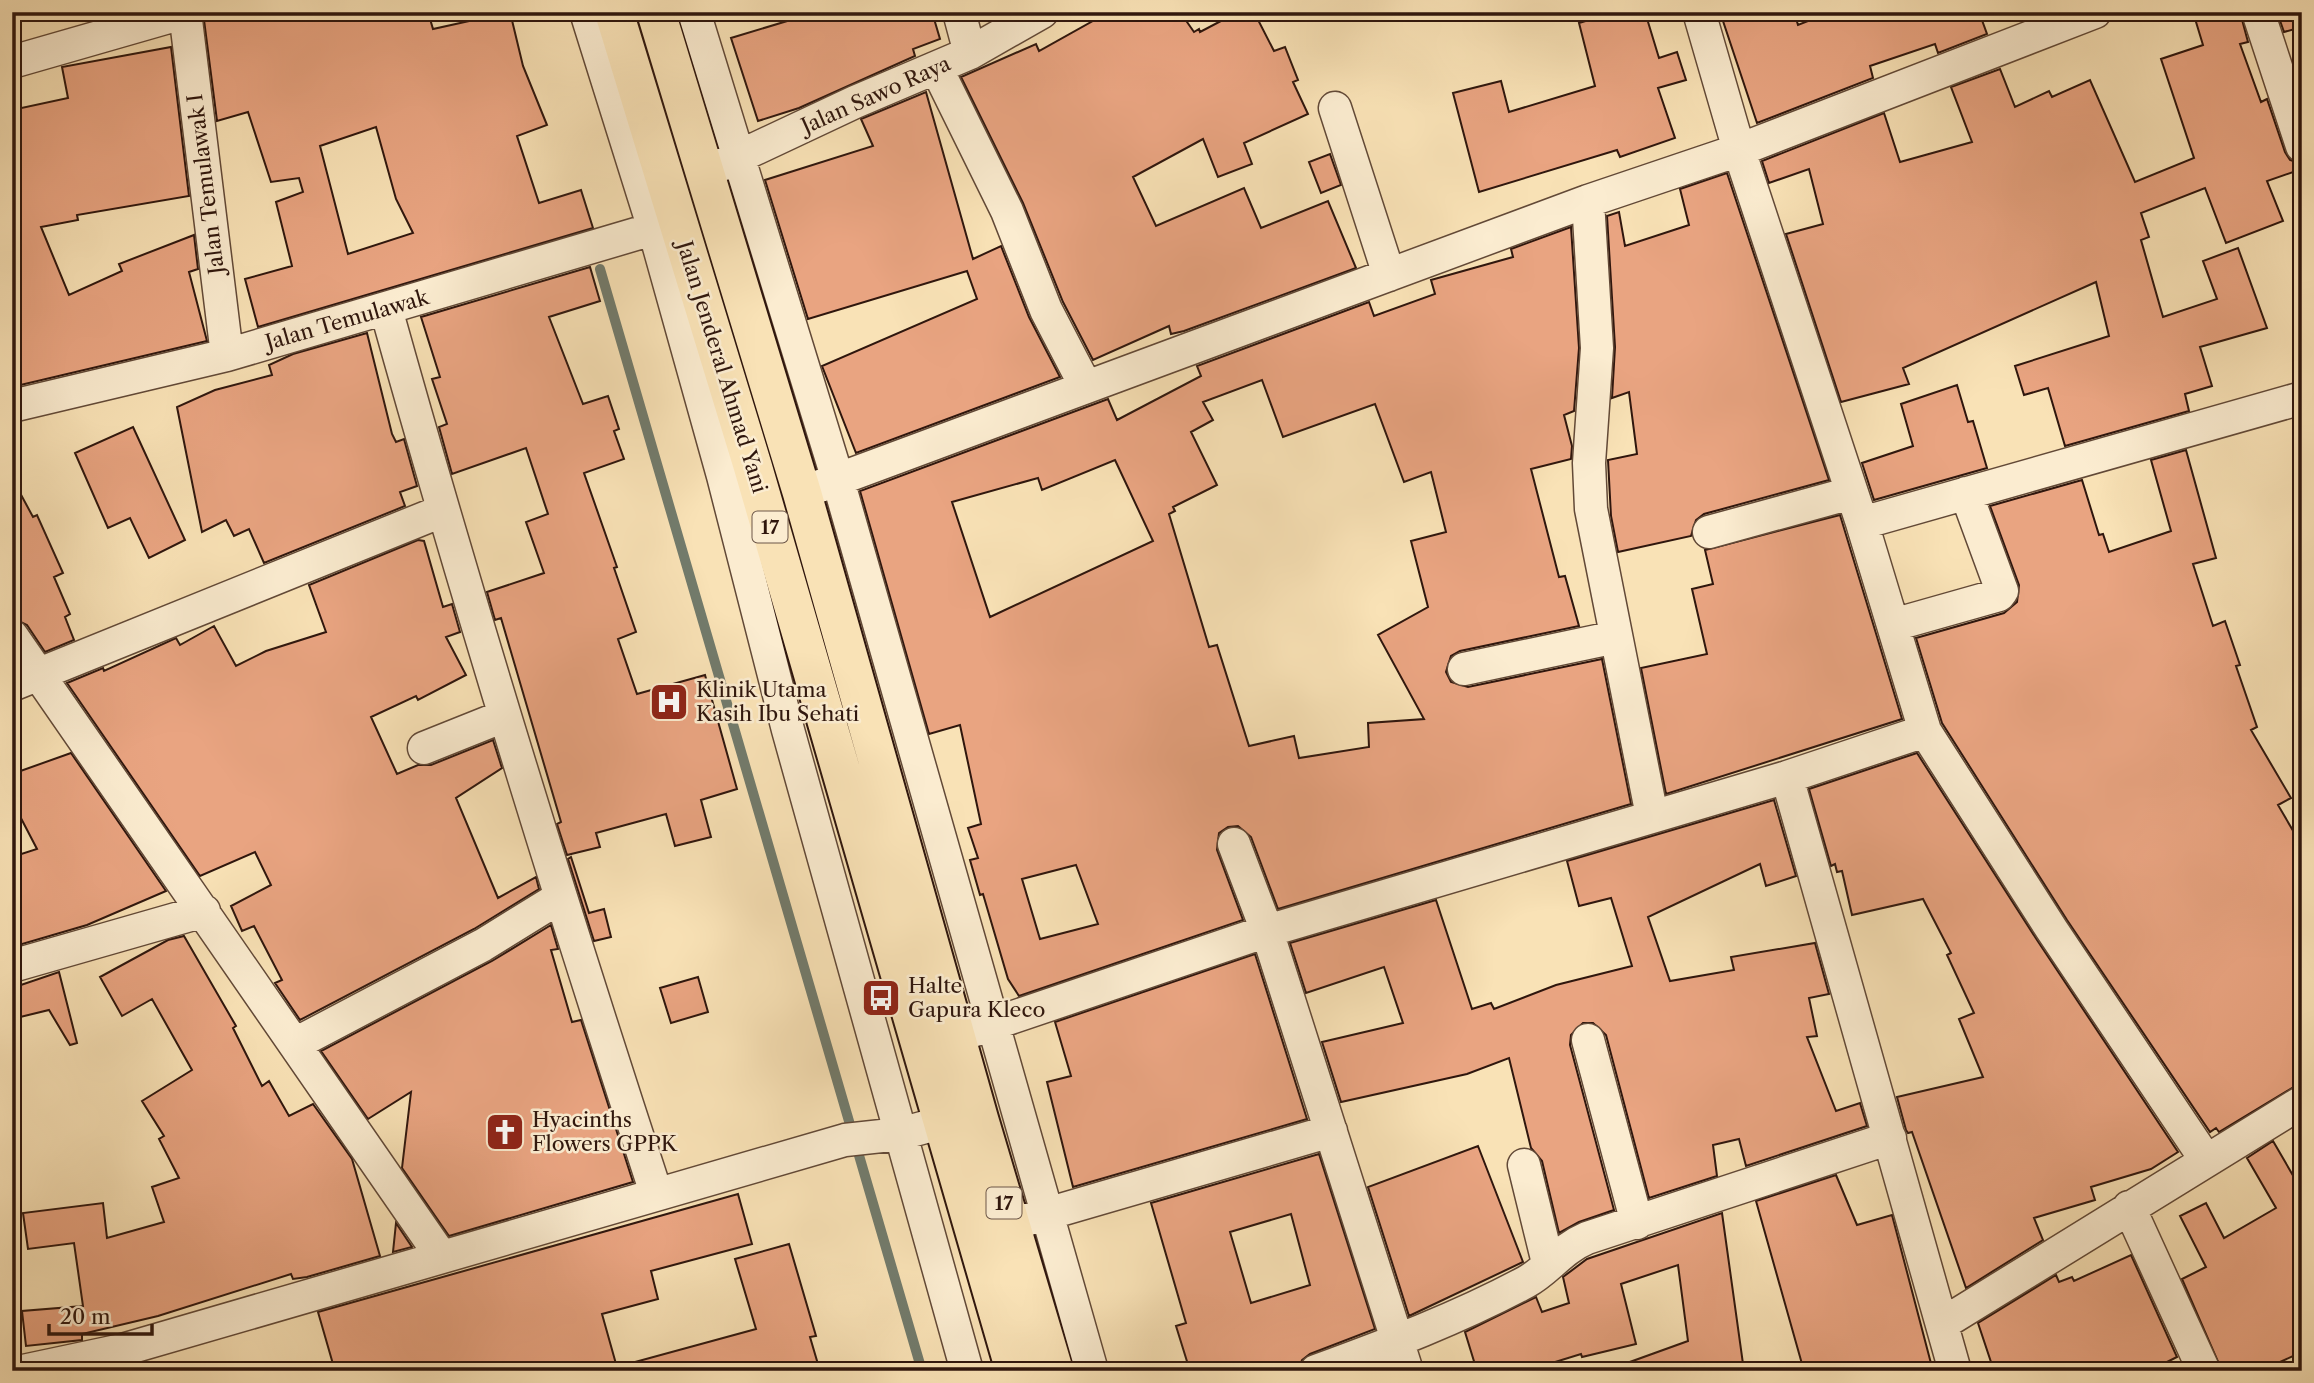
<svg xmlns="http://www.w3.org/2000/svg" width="2314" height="1383" viewBox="0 0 2314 1383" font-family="'Libre Caslon Text',serif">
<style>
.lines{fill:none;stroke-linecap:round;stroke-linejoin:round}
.stream{stroke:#727b6c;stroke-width:10}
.building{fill:#e9a481;stroke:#2f160d;stroke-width:2;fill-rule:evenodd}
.street-casing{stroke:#624937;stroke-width:35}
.highway-casing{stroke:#2f160d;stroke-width:42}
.street{stroke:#fbecd0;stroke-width:32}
.highway{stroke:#f9e2b6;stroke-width:38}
.labels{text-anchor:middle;stroke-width:5;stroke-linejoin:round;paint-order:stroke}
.shield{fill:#fbecd0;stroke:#6c5648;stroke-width:2}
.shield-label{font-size:19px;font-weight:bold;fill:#2f160d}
.street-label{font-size:21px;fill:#2f160d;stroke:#fbecd0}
.poi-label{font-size:21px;fill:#2f160d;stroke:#fbecd0;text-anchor:start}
</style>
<rect width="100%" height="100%" fill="#f9e2b6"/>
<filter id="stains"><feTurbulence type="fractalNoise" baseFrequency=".00286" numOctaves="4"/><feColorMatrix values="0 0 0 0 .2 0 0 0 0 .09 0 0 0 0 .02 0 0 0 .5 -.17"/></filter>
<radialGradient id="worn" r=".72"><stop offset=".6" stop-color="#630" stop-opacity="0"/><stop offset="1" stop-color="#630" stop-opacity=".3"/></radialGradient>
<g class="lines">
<path class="stream" d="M 600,269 L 922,1371"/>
</g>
<path class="building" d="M 231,12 L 428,12 L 433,29 L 510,12 L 523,66 L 547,125 L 517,136 L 539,203 L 581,190 L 593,228 L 258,327 L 245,279 L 292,266 L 276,202 L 303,192 L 299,178 L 271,182 L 248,112 L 217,121 L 204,20 ZM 376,127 L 396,199 L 413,233 L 348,254 L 320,146 Z
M 817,12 L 932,12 L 940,39 L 913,49 L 915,56 L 799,108 L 758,121 L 731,38 Z
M 1109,12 L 1180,12 L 1194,32 L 1199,29 L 1200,32 L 1238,12 L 1254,12 L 1274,51 L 1285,47 L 1298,80 L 1293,82 L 1308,114 L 1244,143 L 1252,164 L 1218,177 L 1203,139 L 1133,177 L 1156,226 L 1244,188 L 1261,228 L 1328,201 L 1356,268 L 1184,331 L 1171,334 L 1169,326 L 1093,360 L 1063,302 L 1023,203 L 961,77 L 1036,44 L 1039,51 Z
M 1615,12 L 1645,12 L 1659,58 L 1677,52 L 1686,80 L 1658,88 L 1675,138 L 1620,157 L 1617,150 L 1479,192 L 1453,93 L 1501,81 L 1509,112 L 1595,86 L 1579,23 Z
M 1720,12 L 1794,12 L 1798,25 L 1831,12 L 1979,12 L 1987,34 L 1938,53 L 1935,44 L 1870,66 L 1873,78 L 1757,123 Z
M 2193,12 L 2240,12 L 2248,42 L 2240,44 L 2261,102 L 2267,99 L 2285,152 L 2290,160 L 2302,164 L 2302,169 L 2267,181 L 2283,221 L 2226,243 L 2205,188 L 2141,213 L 2149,237 L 2141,240 L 2163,317 L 2217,299 L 2203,261 L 2238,248 L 2267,328 L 2200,347 L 2212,386 L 2185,394 L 2189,411 L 2065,446 L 2048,388 L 2024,395 L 2015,366 L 2109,336 L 2096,282 L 1903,368 L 1909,384 L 1841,402 L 1786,234 L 1823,224 L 1809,169 L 1769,183 L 1762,161 L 1884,113 L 1900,162 L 1972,142 L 1951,87 L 2000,69 L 2015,107 L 2049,91 L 2052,97 L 2090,80 L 2135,182 L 2194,158 L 2161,59 L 2203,45 Z
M 2277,12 L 2302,12 L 2302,27 L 2284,32 Z
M 171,47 L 189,196 L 77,215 L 78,220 L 41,227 L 69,295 L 122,271 L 119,264 L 194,235 L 198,269 L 189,272 L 207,341 L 12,387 L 12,110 L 68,98 L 62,67 Z
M 926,92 L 973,259 L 1001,246 L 1029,317 L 1060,377 L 856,453 L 822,366 L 977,299 L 967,271 L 808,319 L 765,180 L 873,146 L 861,119 Z
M 1330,154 L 1341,185 L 1321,193 L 1309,162 Z
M 1727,173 L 1829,480 L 1704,514 L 1696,520 L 1691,536 L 1618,552 L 1611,516 L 1608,460 L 1637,454 L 1629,392 L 1612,398 L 1615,347 L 1607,216 L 1619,212 L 1625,246 L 1689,225 L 1680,189 Z
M 1571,227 L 1579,348 L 1574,411 L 1564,415 L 1572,446 L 1571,459 L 1531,469 L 1559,577 L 1565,576 L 1579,626 L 1460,651 L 1451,656 L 1446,672 L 1451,682 L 1468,687 L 1602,659 L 1631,804 L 1278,909 L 1251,837 L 1238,826 L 1228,827 L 1219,833 L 1217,850 L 1243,920 L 1019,996 L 1008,979 L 983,894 L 980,895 L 970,860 L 978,858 L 968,828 L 981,824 L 960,725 L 929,734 L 860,491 L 1108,399 L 1117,420 L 1201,376 L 1197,366 L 1369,302 L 1374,316 L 1435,294 L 1431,280 L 1513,257 L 1511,249 ZM 1262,380 L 1283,437 L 1375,404 L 1404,482 L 1431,472 L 1446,532 L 1411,541 L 1428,607 L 1378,635 L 1424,719 L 1368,723 L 1369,747 L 1299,758 L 1294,736 L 1249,746 L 1217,645 L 1209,647 L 1169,514 L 1175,511 L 1173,507 L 1217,485 L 1191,432 L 1213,420 L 1203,402 ZM 1115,460 L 1153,541 L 990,617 L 952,502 L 1038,478 L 1042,490 ZM 1076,865 L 1098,924 L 1040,939 L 1022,879 Z
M 590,267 L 600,301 L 549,317 L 583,404 L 608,396 L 619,429 L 614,431 L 624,459 L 584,473 L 617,567 L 614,568 L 636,632 L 618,639 L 637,694 L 705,675 L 737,789 L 701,800 L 711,837 L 675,846 L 666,814 L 596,833 L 600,847 L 567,855 L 557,824 L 561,822 L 501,618 L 495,620 L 487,592 L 544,573 L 526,522 L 548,514 L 526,448 L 452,474 L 439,427 L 447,424 L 432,379 L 440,377 L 421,317 Z
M 367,333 L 392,434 L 396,442 L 404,439 L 417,486 L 400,492 L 405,506 L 264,563 L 249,529 L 234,536 L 226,520 L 202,532 L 177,407 L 215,390 L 272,375 L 269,365 L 293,354 Z
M 1957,385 L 1968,422 L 1973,421 L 1987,468 L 1874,500 L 1862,463 L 1913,446 L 1901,404 Z
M 133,427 L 185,540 L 149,558 L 130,518 L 108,528 L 75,453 Z
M 2186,450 L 2216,558 L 2193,564 L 2213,626 L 2225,621 L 2240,665 L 2236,666 L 2257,727 L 2251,730 L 2291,798 L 2278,805 L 2302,846 L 2302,1082 L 2219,1132 L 2216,1128 L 2210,1132 L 2067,920 L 1942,723 L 1916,638 L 2004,613 L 2017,602 L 2019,585 L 1990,506 L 2082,480 L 2099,535 L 2103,534 L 2109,552 L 2171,531 L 2151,460 Z
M 12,478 L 33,517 L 37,515 L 63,573 L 54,577 L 70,614 L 65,617 L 74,640 L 45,652 L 27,625 L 12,618 Z
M 1840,515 L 1902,719 L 1666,794 L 1641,668 L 1707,654 L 1692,589 L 1713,584 L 1705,550 Z
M 418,540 L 424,541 L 443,607 L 452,604 L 460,632 L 446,637 L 466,675 L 418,700 L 416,696 L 371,717 L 397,774 L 418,765 L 431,765 L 493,740 L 502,768 L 456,798 L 498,898 L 536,877 L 539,889 L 474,929 L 300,1020 L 275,983 L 282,980 L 254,926 L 242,931 L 231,906 L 271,885 L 255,852 L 200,876 L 67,683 L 103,668 L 104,671 L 176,638 L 180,645 L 214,626 L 236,666 L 266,651 L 326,632 L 309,585 Z
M 71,753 L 166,891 L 87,925 L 12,947 L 12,857 L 37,849 L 12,801 L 12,774 Z
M 1917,753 L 2037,940 L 2178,1152 L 2151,1169 L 2091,1187 L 2095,1200 L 2034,1218 L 2043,1240 L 1966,1288 L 1912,1132 L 1908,1133 L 1906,1130 L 1897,1097 L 1983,1077 L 1959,1019 L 1974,1013 L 1947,955 L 1951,953 L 1923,899 L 1852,915 L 1842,871 L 1837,872 L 1835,864 L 1831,866 L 1809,789 Z
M 1774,800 L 1796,876 L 1766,886 L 1760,864 L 1648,917 L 1670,981 L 1734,970 L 1731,957 L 1815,943 L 1829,994 L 1809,998 L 1817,1036 L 1807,1037 L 1836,1111 L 1860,1103 L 1867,1126 L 1746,1166 L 1739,1139 L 1713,1145 L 1717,1176 L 1649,1198 L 1606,1035 L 1593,1023 L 1583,1023 L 1571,1035 L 1570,1045 L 1614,1210 L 1579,1222 L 1559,1233 L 1542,1161 L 1531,1148 L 1509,1058 L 1467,1074 L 1341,1102 L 1322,1042 L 1403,1023 L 1384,967 L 1306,993 L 1290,943 L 1436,900 L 1472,1009 L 1491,1003 L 1494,1009 L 1556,985 L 1632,966 L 1611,898 L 1579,906 L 1567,861 Z
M 571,857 L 589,913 L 604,909 L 611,937 L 594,941 L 568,859 Z
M 551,925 L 558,949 L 551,950 L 572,1022 L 581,1020 L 633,1182 L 449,1236 L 402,1168 L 411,1092 L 368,1119 L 321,1051 L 492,961 Z
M 184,936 L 236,1026 L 233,1028 L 262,1086 L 269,1081 L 289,1116 L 313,1104 L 352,1159 L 380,1256 L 307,1277 L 293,1279 L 291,1274 L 158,1316 L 82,1334 L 82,1340 L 26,1346 L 22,1311 L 83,1306 L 74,1243 L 28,1249 L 23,1213 L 103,1203 L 107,1238 L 164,1222 L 152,1187 L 179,1178 L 159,1139 L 164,1136 L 142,1101 L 192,1070 L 152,999 L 122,1016 L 100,977 L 168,940 Z
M 1255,954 L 1307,1119 L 1073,1187 L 1047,1082 L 1071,1076 L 1055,1022 Z
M 59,972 L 77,1043 L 70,1045 L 49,1010 L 12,1019 L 12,988 Z
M 698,977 L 708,1012 L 671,1023 L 660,988 Z
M 2273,1141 L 2302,1191 L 2302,1352 L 2260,1371 L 2222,1371 L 2182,1279 L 2206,1267 L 2180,1216 L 2206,1203 L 2224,1238 L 2276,1208 L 2247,1158 Z
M 1478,1146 L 1523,1262 L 1409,1316 L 1368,1187 Z
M 1319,1154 L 1375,1329 L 1310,1354 L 1302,1360 L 1298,1371 L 1190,1371 L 1176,1326 L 1186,1323 L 1151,1203 ZM 1291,1214 L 1310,1285 L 1251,1303 L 1230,1232 Z
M 1836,1175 L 1857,1225 L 1892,1215 L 1933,1371 L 1804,1371 L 1756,1201 Z
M 738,1194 L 752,1244 L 651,1271 L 658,1299 L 602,1314 L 618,1371 L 335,1371 L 318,1312 Z
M 1722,1213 L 1744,1371 L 1617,1371 L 1616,1367 L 1688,1341 L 1678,1265 L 1621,1284 L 1636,1344 L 1582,1357 L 1581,1354 L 1526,1371 L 1477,1371 L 1465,1332 L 1536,1297 L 1542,1312 L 1569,1303 L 1563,1277 L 1587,1259 Z
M 396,1223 L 412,1247 L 393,1252 Z
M 789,1244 L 816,1336 L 810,1337 L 820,1371 L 636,1371 L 635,1362 L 756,1329 L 735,1259 Z
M 2131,1255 L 2177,1357 L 2149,1371 L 1994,1371 L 1978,1323 L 2056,1275 L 2059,1282 L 2072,1277 L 2074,1281 Z"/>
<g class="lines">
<g class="street-casing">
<path id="street" d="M 185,12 L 227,355
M 586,12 L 654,229 L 723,476 L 788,730 L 967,1371
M 694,12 L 838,480 L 1092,1371
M 959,12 L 970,53
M 1699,12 L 1739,150 L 1862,523 L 1925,731 L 2052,930 L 2206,1160
M 2258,12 L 2302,146
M 12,62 L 186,12
M 937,69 L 1007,211 L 1046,310 L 1086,387
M 1335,108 L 1389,275
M 721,165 L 855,102 L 970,53 L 1042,12
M 1588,201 L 1597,348 L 1589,463 L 1591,509 L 1652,816
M 386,309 C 469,606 560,900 656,1193
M 12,406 L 227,355 L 673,223
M 820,486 L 1588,201 L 1739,150 L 2095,12
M 1862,523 L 2302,398
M 1709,532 L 1851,493
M 1893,625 L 1999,595 L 2002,591 L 1966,493
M 12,636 L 441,1256
M 1464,669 L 1616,637
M 12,685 L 442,511
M 424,748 L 504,716
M 1787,777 L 1955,1371
M 1234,844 L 1267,931 L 1407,1371
M 12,966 L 204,911
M 975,1030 L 1267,931 L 1787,777 L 1925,731
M 1588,1040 L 1637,1223
M 295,1044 L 483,945 L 559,898
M 1524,1165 L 1548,1263
M 2129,1207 L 2204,1371
M 1026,1220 L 1331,1131
M 1942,1324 L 2302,1102
M 23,1371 L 122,1350 L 845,1140 L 900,1134 L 940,1123
M 1316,1371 C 1387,1345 1459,1318 1526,1282 C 1548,1270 1561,1249 1587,1238 L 1890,1138"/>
</g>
<g class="highway-casing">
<path id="highway" d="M 614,12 L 753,467 L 1015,1371
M 656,12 L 802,493 L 979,1119 L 1054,1371"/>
</g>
<use href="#street" class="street"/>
<use href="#highway" class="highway"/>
</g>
<defs>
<g id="hospital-square" transform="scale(2.0125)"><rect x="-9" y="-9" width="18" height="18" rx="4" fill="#8f2418" stroke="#fbecd0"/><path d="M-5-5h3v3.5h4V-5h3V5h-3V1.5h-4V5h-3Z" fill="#fff"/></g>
<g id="bus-square" transform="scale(2.0125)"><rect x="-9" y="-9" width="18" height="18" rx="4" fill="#8f2418" stroke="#fbecd0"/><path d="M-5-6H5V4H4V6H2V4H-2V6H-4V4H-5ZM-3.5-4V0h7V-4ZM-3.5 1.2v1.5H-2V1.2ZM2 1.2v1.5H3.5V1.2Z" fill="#fff"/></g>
<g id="church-square" transform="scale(2.0125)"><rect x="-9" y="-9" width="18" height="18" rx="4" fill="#8f2418" stroke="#fbecd0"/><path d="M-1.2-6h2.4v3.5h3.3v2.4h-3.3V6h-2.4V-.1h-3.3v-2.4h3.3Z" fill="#fff"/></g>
</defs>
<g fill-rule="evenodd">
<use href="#hospital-square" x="669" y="702"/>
<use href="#bus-square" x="881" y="998"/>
<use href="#church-square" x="505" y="1132"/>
</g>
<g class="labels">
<g class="shield">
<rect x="752.5" y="511.5" width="35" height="31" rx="5"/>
<rect x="986.5" y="1187.5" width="35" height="31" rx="5"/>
</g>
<g class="shield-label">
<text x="770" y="534">17</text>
<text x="1004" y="1210">17</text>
</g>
<g class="street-label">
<text transform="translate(876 95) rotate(-24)" y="7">Jalan Sawo Raya</text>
<text transform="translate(206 184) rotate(-97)" y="7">Jalan Temulawak I</text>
<text transform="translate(347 320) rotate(-16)" y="7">Jalan Temulawak</text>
<text transform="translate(722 367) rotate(73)" y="7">Jalan Jenderal Ahmad Yani</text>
</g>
<g class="poi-label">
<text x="696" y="697">Klinik Utama<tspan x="696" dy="24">Kasih Ibu Sehati</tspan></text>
<text x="908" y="993">Halte<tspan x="908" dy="24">Gapura Kleco</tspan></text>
<text x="532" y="1127">Hyacinths<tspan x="532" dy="24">Flowers GPPK</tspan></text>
</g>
</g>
<rect width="2314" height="1383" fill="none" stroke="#f9e2b6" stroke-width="42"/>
<rect x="14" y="14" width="2286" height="1355" fill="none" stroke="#2f160d" stroke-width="3.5"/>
<rect x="21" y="21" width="2272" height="1341" fill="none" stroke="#2f160d" stroke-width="2"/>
<path d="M49 1324v10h103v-10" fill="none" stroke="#2f160d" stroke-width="3.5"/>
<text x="60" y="1324" font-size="21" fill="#2f160d" stroke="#fbecd0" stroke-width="5" paint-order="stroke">20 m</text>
<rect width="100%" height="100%" filter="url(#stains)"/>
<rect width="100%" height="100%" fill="url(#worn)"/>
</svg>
